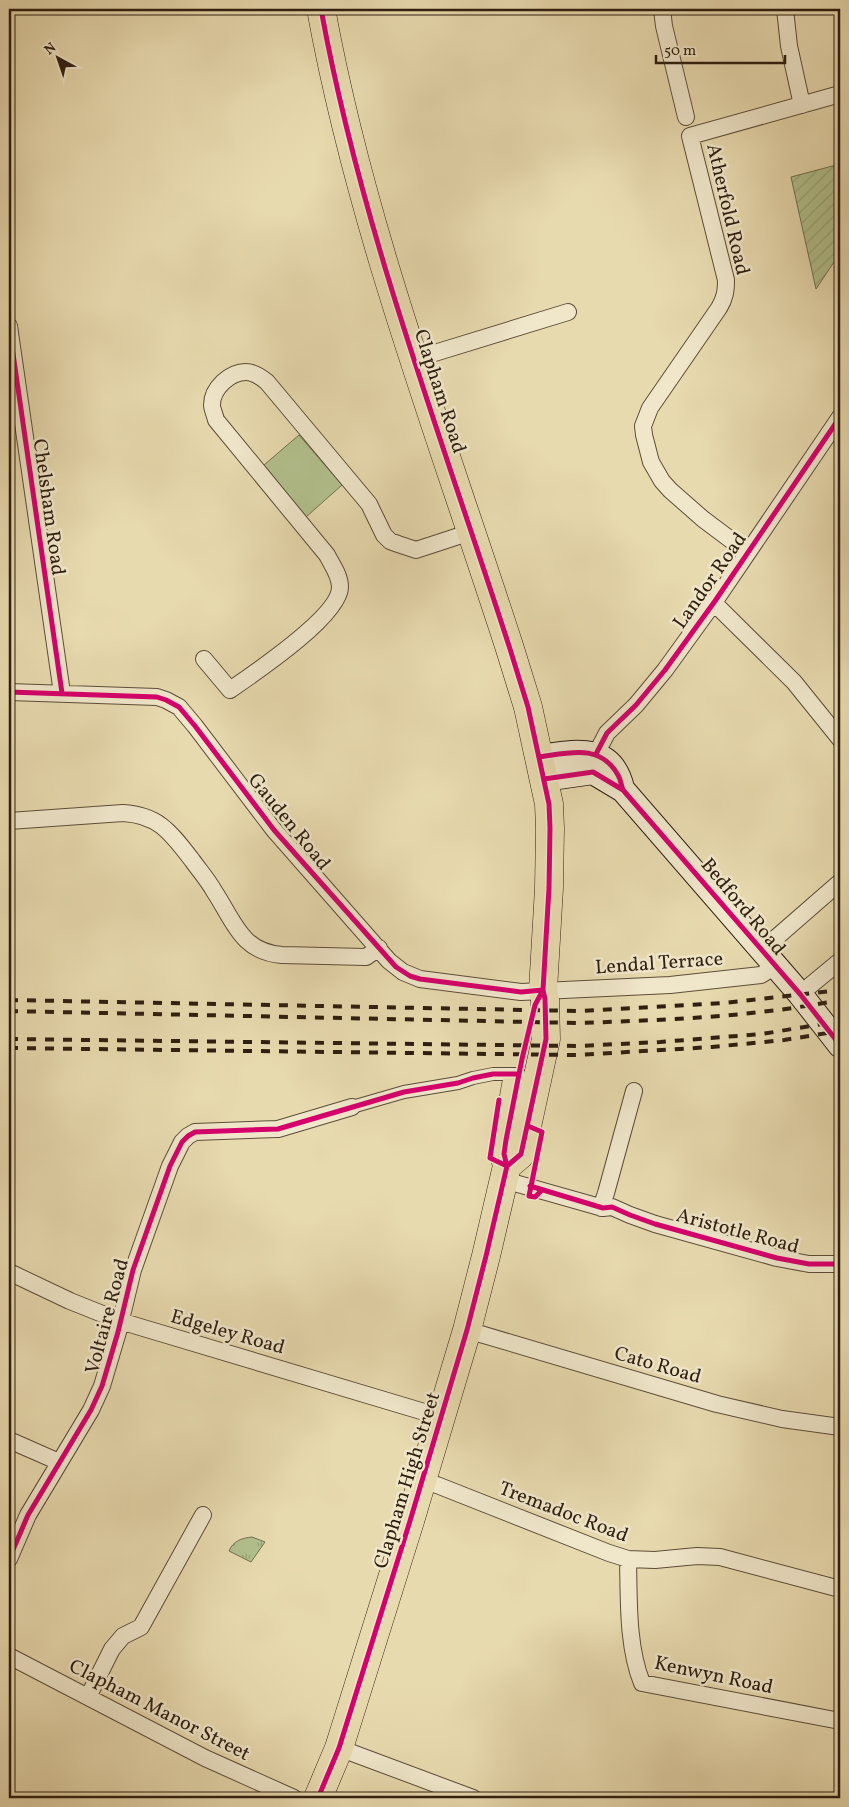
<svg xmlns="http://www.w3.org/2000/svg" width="849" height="1807" viewBox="0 0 849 1807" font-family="Vollkorn,serif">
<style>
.park{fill:url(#park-tufts);stroke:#70704f}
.garden{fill:url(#garden-furrows);stroke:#70704f}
.pitch{fill:#b2c18e;stroke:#70704f}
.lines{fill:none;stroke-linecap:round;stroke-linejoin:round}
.pedestrian-casing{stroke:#5c4d38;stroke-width:14}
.minor-casing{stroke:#5c4d38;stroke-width:18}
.secondary-casing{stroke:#2e1e10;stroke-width:26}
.trunk-casing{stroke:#2e1e10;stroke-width:29}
.pedestrian{stroke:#f0e7cb;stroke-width:12}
.minor{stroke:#f0e7cb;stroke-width:16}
.secondary{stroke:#f0e7cb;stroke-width:24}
.trunk{stroke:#e8daaf;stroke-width:28}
.rail{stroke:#2e1e10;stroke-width:4;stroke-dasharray:9 9;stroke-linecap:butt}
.cycleway-casing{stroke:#f0e7cb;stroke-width:8}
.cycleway{stroke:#d6006c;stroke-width:5}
.labels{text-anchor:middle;stroke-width:5;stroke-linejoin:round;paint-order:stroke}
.street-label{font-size:20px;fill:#2e1e10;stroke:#f0e7cb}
</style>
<defs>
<pattern id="park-tufts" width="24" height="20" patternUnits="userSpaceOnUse" patternTransform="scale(1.25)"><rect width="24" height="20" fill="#b2c18e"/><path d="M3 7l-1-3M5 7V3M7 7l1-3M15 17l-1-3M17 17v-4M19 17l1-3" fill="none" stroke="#99a579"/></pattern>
<pattern id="garden-furrows" width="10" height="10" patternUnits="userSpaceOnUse" patternTransform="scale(1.25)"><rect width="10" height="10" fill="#b2c18e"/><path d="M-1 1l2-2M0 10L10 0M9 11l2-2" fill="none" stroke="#99a579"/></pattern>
</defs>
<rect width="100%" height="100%" fill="#e8daaf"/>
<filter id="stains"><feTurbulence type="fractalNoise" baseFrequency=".004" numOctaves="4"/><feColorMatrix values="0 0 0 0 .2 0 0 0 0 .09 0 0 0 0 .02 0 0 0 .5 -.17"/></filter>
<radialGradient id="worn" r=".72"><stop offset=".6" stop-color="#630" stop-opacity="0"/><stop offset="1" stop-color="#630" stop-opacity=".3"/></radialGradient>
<path class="park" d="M 252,1537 L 265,1542 L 251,1562 L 229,1551 C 233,1541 242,1538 252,1537 Z"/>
<path class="garden" d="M 840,164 L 840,253 L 816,289 L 791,177 Z"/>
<path class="pitch" d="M 299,435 L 342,485 L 306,517 L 264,465 Z"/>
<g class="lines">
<g class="pedestrian-casing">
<path id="pedestrian" d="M 352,1107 L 404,1092 L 458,1083 L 473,1078 L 493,1074 L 519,1074"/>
</g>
<g class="minor-casing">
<path id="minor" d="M 662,9 L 664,26 L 686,117
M 785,9 L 789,46 L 802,105
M 9,326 L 62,693
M 415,359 L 568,312
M 747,552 L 703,519 L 670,490 L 662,481 L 651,462 L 644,435 L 643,426 L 650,408 L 719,308 C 725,298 726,291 726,280 L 690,136 L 840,94
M 713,602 L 794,682 L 840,739
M 204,659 L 230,690 C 253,674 340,616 340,587 C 340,575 332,565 327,555 L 216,420 C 215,415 212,409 212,405 C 212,388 230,372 246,372 C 254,372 261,377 267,382 L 369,504 L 384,535 L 390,541 L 398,544 L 416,550 L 471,532
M 9,692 L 157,697 L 166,700 L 179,707 L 195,726 L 274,830 L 389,961 L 403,972 L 420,979 L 521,992 L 670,985 L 761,975 L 776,966
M 596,754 L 607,733 L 636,705 L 665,670 L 715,601 L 840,417
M 9,821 L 123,813 C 159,815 171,833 192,860 C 199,870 208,880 214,891 C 234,921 241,952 282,955 L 366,957 L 379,948
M 762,950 L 840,882
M 800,994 L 840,961
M 504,1180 L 603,1208 L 612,1207 L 630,1215 L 655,1224 L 777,1258 L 809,1264 L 840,1264
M 601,1208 L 606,1193 L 634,1091
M 9,1272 L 70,1301 L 120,1321 L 441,1417
M 467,1330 L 717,1404 L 782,1419 L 840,1427
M 9,1440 L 59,1462
M 422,1482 L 437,1485 L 609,1553 L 628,1559 L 655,1560 L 697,1556 L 720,1557 L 840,1589
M 9,1559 L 28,1515 L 91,1410 L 102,1386 L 118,1332 L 133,1270 L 170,1166 L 182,1142 L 188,1136 L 195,1132 L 278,1129 L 352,1107
M 628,1559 C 629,1598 627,1646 642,1683 L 840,1721
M 9,1656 L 205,1758 L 294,1798
M 88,1697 L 112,1649 L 123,1636 L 141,1627 L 203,1515
M 339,1748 L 473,1798"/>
</g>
<g class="secondary-casing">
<path id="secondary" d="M 539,757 C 575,752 611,743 622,788
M 544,779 L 593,772 L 623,790 L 800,994 L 840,1045"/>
</g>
<g class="trunk-casing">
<path id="trunk" d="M 321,9 C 361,228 442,438 510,649 L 528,707 L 549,804 L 550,828 L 549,888 L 543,990 L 545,999 L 546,1039 L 521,1154 L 507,1166
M 318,1798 L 339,1748 L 410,1521 L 467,1330 L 486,1256 L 507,1166 L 504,1154 L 516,1085"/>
</g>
<use href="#pedestrian" class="pedestrian"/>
<use href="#minor" class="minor"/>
<use href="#secondary" class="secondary"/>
<use href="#trunk" class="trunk"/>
<path class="rail" d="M 9,1000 L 580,1011 L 724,1003 L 840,990
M 9,1011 L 578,1023 C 665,1020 754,1017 840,1000
M 9,1039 L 578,1046 L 660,1042 L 762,1034 L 840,1021
M 9,1048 L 577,1055 L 712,1047 L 784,1040 L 840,1031"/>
<g class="cycleway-casing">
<path id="cycleway" d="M 321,9 C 361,228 442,438 510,649 L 528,707 L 549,804 L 550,828 L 549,888 L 543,990 L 545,999 L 546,1039 L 521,1154 L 507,1166
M 9,326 L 62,693
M 9,692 L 157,697 L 166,700 L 179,707 L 195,726 L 274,830 L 396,967 L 410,976 L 420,979 L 521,992 L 543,990
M 596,754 L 607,733 L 636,705 L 665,670 L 715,601 L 840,417
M 539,757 C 569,753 600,743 618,775 C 621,780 621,785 623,790
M 544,779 L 593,772 L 623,790 L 800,994 L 840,1045
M 499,1100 L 490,1158 L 507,1166
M 528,1126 L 542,1132 L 529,1196 L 535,1197 L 542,1190
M 530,1186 L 603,1208 L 612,1207 L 630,1215 L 655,1224 L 777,1258 L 809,1264 L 840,1264
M 9,1559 L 28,1515 L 91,1410 L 102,1386 L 118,1332 L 133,1270 L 170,1166 L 182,1142 L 188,1136 L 195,1132 L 278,1129 L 404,1092 L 458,1083 L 473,1078 L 493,1074 L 519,1074
M 318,1798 L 339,1748 L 410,1521 L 467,1330 L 486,1256 L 507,1166 L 504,1154 L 506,1140 L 522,1059 L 535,1005 L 543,990"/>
</g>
<use href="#cycleway" class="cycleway"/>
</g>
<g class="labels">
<g class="street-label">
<text transform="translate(729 209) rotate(77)" y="7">Atherfold Road</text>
<text transform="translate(441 391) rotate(72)" y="7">Clapham Road</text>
<text transform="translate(50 507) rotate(82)" y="7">Chelsham Road</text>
<text transform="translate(709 580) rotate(-55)" y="7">Landor Road</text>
<text transform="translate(290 821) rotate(51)" y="7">Gauden Road</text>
<text transform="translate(744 906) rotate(50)" y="7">Bedford Road</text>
<text transform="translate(659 962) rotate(-4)" y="7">Lendal Terrace</text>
<text transform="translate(738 1230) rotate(15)" y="7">Aristotle Road</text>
<text transform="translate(106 1316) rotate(-75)" y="7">Voltaire Road</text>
<text transform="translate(228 1331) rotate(16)" y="7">Edgeley Road</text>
<text transform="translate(658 1364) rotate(16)" y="7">Cato Road</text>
<text transform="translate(406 1480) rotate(-73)" y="7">Clapham High Street</text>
<text transform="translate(564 1511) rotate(21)" y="7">Tremadoc Road</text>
<text transform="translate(714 1674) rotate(12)" y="7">Kenwyn Road</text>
<text transform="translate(160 1709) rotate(27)" y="7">Clapham Manor Street</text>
</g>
</g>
<rect width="849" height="1807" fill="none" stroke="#e8daaf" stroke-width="30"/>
<rect x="10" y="10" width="829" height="1787" fill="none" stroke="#2e1e10" stroke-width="2.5"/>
<rect x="15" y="15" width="819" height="1777" fill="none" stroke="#2e1e10"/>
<g transform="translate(58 58) rotate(320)" stroke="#f0e7cb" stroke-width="4" paint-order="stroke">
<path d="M0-4L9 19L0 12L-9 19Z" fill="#2e1e10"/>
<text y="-8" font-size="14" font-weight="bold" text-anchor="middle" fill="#2e1e10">N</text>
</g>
<path d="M656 55v8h129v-8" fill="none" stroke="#2e1e10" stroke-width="2.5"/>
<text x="664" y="55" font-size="15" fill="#2e1e10" stroke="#f0e7cb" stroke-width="4" paint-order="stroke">50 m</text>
<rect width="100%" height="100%" filter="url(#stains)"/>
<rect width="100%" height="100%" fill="url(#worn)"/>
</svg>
